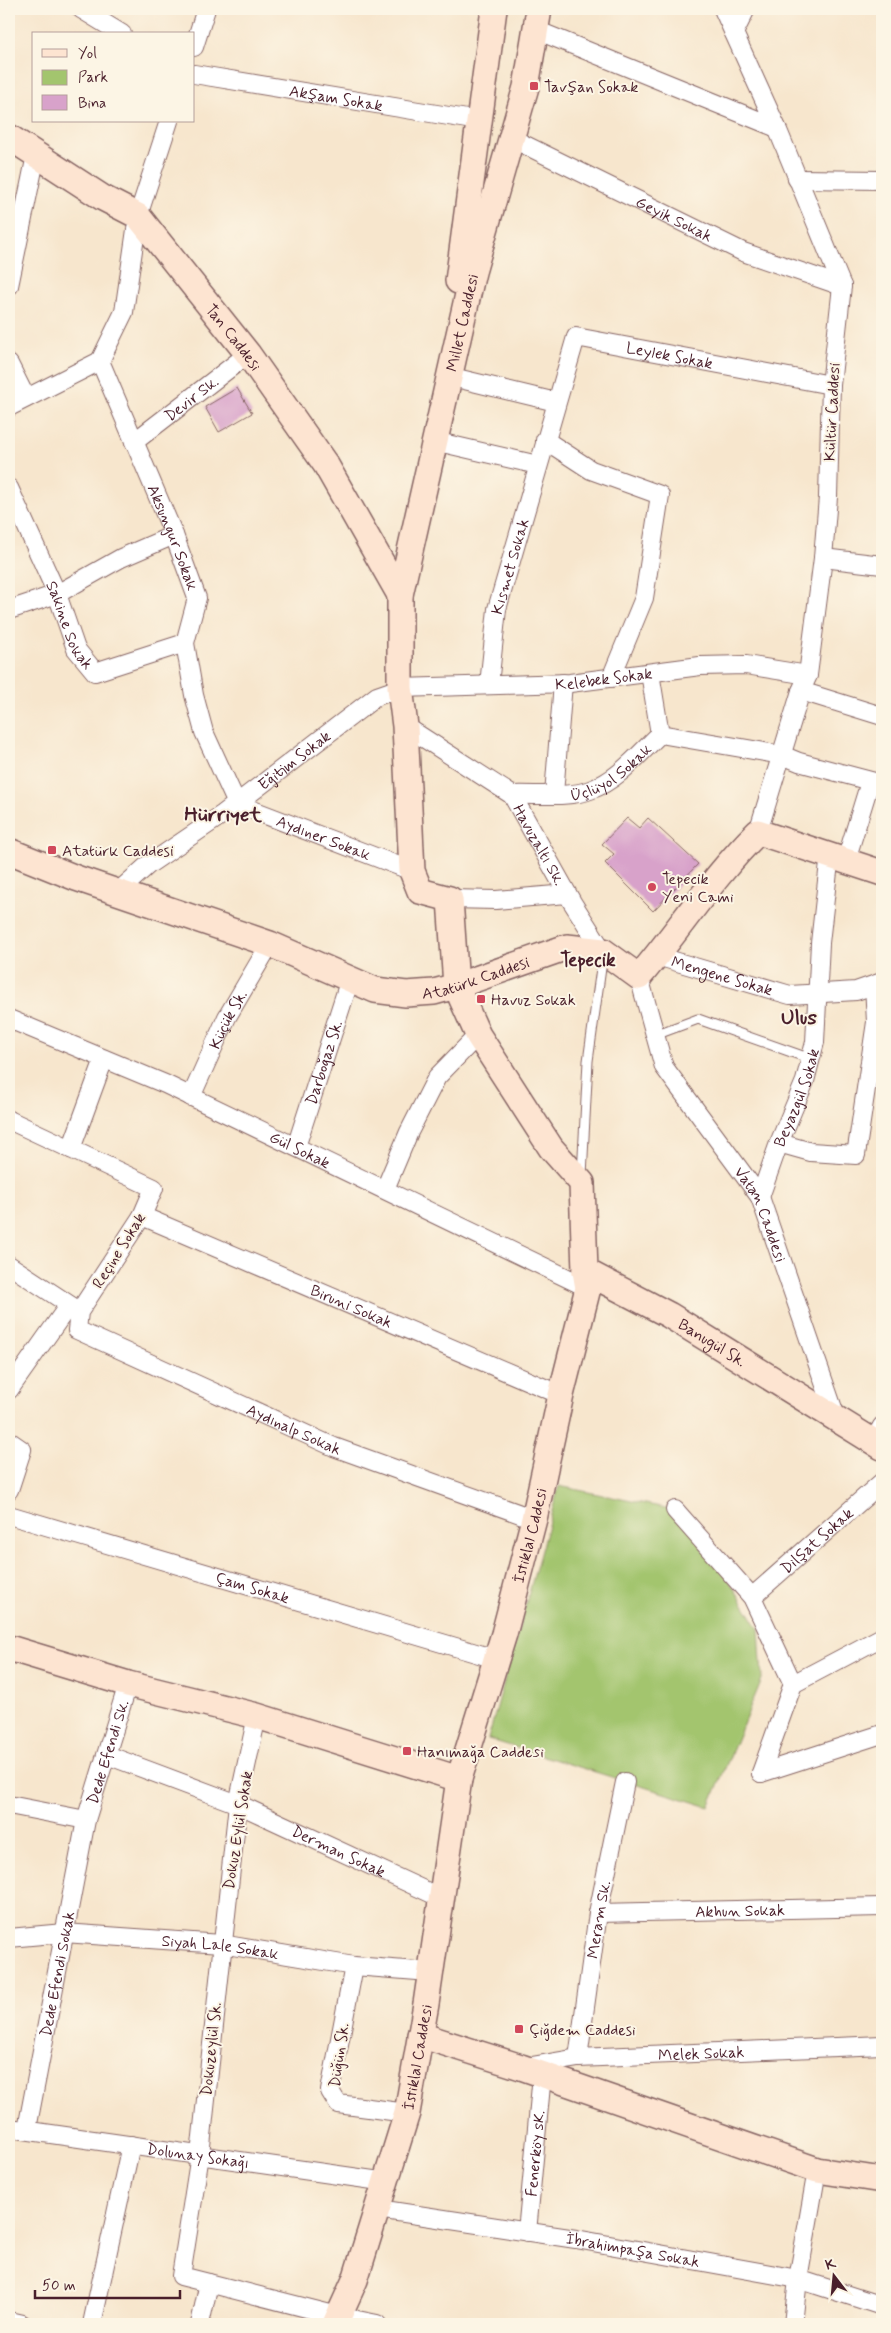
<svg xmlns="http://www.w3.org/2000/svg" width="891" height="2333" viewBox="0 0 891 2333" font-family="Mynerve,sans-serif">
<style>
.green{fill:#a3c56e;stroke:#76724c}
.building{fill:#d8a2ca}
.lines{fill:none;stroke-linecap:round;stroke-linejoin:round}
.lane-casing{stroke:#876564;stroke-width:11}
.street-casing{stroke:#876564;stroke-width:20}
.secondary-casing{stroke:#876564;stroke-width:28}
.lane{stroke:#fff;stroke-width:9}
.street{stroke:#fff;stroke-width:18}
.secondary{stroke:#fde4d1;stroke-width:25}
.poi-dot{fill:#d1495b;stroke:#fcf5e5;stroke-width:2}
.labels{text-anchor:middle;stroke-width:4;stroke-linejoin:round;paint-order:stroke}
.poi-label{font-size:16px;fill:#4a1f2b;stroke:#fcf5e5;text-anchor:start}
.street-label{font-size:16px;fill:#4a1f2b;stroke:#fcf5e5}
.quarter-label{font-size:19px;font-weight:bold;fill:#4a1f2b;stroke:#fcf5e5}
.district-label{font-size:21px;font-weight:bold;fill:#4a1f2b;stroke:#fcf5e5}
</style>
<rect width="100%" height="100%" fill="#fcf5e5"/>
<filter id="ink" filterUnits="userSpaceOnUse"><feTurbulence type="fractalNoise" baseFrequency=".02" numOctaves="2"/><feDisplacementMap in="SourceGraphic" scale="10" xChannelSelector="R" yChannelSelector="G"/><feConvolveMatrix kernelMatrix="1 2 1 2 8 2 1 2 1" color-interpolation-filters="sRGB"/></filter>
<filter id="wash" filterUnits="userSpaceOnUse"><feTurbulence type="fractalNoise" baseFrequency=".0096" numOctaves="4" result="noise"/><feDisplacementMap in="SourceGraphic" scale="20" xChannelSelector="R" yChannelSelector="G"/><feGaussianBlur stdDeviation="1.12" result="paint"/><feColorMatrix in="noise" values="0 0 0 0 0 0 0 0 0 0 0 0 0 0 0 0 0 1.4 0 .05"/><feComposite in="paint" operator="in"/></filter>
<g filter="url(#wash)">
<rect width="100%" height="100%" fill="#f7e6cd"/>
<path class="green" d="M 559,1486 L 675,1510 L 716,1559 L 759,1629 L 762,1679 L 709,1807 L 488,1739 Z"/>
<g id="blocks">
<path class="building" d="M 237,388 L 252,413 L 219,432 L 205,407 Z
M 627,818 L 639,828 L 648,818 L 698,864 L 653,911 L 605,863 L 614,854 L 602,844 Z"/>
</g>
</g>
<g filter="url(#ink)">
<use href="#blocks" fill-opacity="0" stroke="#876564" stroke-width="1"/>
<g class="lines">
<g class="lane-casing">
<path id="lane" d="M 655,1035 L 698,1019 L 811,1059
M 582,1175 L 588,1061 L 603,954"/>
</g>
<g class="street-casing">
<g id="street">
<path d="M 81,9 L 122,34"/>
<path d="M 723,9 L 777,128 L 842,286 L 831,385 L 828,497 L 823,558 L 808,675 L 801,691 L 758,832"/>
<path d="M 536,30 L 777,128"/>
<path d="M 734,33 L 746,9"/>
<path d="M 194,47 L 206,9"/>
<path id="s1" d="M 194,74 L 479,121"/>
<path id="s2" d="M 511,138 L 743,252 L 842,286"/>
<path d="M 797,179 L 882,180"/>
<path d="M 9,286 L 36,155"/>
<path id="s3" d="M 100,361 L 174,535 L 197,598 L 185,643 L 194,695 L 204,732 L 237,804 L 412,871"/>
<path d="M 100,361 L 124,312 L 138,216 L 169,121"/>
<path d="M 9,364 L 26,398"/>
<path d="M 448,376 L 556,402"/>
<path d="M 9,407 L 100,361"/>
<path d="M 545,440 L 591,470 L 660,495 L 644,598 L 611,678"/>
<path d="M 434,441 L 538,465"/>
<path id="s4" d="M 134,442 L 248,354"/>
<path id="s5" d="M 9,488 L 57,594 L 76,649 L 95,672 L 185,643"/>
<path d="M 823,558 L 882,565"/>
<path d="M 9,610 L 57,594 L 121,558 L 174,535"/>
<path id="s6" d="M 489,685 L 497,609 L 576,337 L 831,385"/>
<path d="M 801,691 L 882,716"/>
<path id="s7" d="M 405,726 L 512,795 L 572,902 L 603,951"/>
<path d="M 660,734 L 782,755 L 799,762 L 882,784"/>
<path d="M 554,794 L 563,683"/>
<path id="s8" d="M 512,795 C 535,794 569,798 590,790 C 618,780 639,754 660,734 L 650,673"/>
<path d="M 846,860 L 870,782"/>
<path id="s9" d="M 119,891 L 148,865 L 223,814 L 377,696 L 400,688 L 570,683 L 700,666 L 746,665 L 808,675"/>
<path d="M 450,899 L 496,900 L 567,894"/>
<path id="s10" d="M 657,956 L 790,995 L 856,991 L 882,982"/>
<path id="s11" d="M 639,977 L 664,1067 L 760,1197 L 837,1420"/>
<path id="s12" d="M 9,1019 L 165,1084 L 588,1288"/>
<path id="s13" d="M 191,1097 L 227,1017 L 270,944"/>
<path id="s14" d="M 9,1120 L 154,1188 L 142,1216 L 79,1312 L 77,1330 L 334,1447 L 534,1519"/>
<path d="M 779,1143 L 811,1152 L 856,1155 L 876,1022 L 874,985"/>
<path id="s15" d="M 296,1147 L 350,979"/>
<path d="M 71,1149 L 104,1059"/>
<path d="M 385,1189 L 409,1132 L 437,1077 L 478,1035"/>
<path id="s16" d="M 760,1197 L 779,1143 L 805,1081 L 815,1042 L 820,943 L 830,854"/>
<path id="s17" d="M 142,1216 L 561,1395"/>
<path d="M 9,1265 L 79,1311"/>
<path d="M 9,1390 L 69,1305"/>
<path d="M 9,1441 L 22,1450 L 9,1490"/>
<path d="M 874,1441 L 882,1426"/>
<path d="M 675,1510 L 752,1597 L 793,1684"/>
<path id="s18" d="M 9,1515 L 496,1659"/>
<path id="s19" d="M 752,1597 L 882,1482"/>
<path d="M 793,1684 L 882,1637"/>
<path d="M 257,1716 L 238,1804 L 200,2155 L 181,2276 L 338,2316 L 377,2324"/>
<path id="s20" d="M 107,1755 L 238,1804 L 441,1898"/>
<path d="M 761,1773 L 882,1734"/>
<path d="M 761,1773 L 793,1684"/>
<path d="M 9,1805 L 86,1820"/>
<path id="s21" d="M 598,1913 L 882,1907"/>
<path id="s22" d="M 9,1938 L 64,1933 L 221,1944 L 354,1966 L 430,1972"/>
<path d="M 354,1966 L 330,2091 L 338,2104 L 407,2113"/>
<path id="s23" d="M 578,2058 L 598,1913 L 625,1782"/>
<path id="s24" d="M 526,2067 L 578,2058 L 882,2045"/>
<path id="s25" d="M 9,2128 L 387,2182"/>
<path id="s26" d="M 27,2129 L 86,1820 L 128,1684"/>
<path id="s27" d="M 378,2209 L 576,2239 L 798,2279 L 882,2306"/>
<path id="s28" d="M 527,2232 L 542,2075"/>
<path d="M 9,2321 L 22,2324"/>
<path d="M 92,2324 L 131,2145"/>
<path d="M 200,2324 L 209,2283"/>
<path d="M 793,2324 L 798,2279 L 817,2170"/>
</g>
</g>
<g class="secondary-casing">
<g id="secondary">
<path id="s29" d="M 9,137 L 103,198 L 138,216 L 248,354 L 326,465 L 400,595"/>
<path d="M 458,281 L 494,9"/>
<path id="s30" d="M 9,851 L 76,878 L 270,944 L 375,990 L 406,994 L 434,992 L 456,986 L 567,947 L 603,951 L 639,977 C 680,929 713,876 758,832 L 882,873"/>
<path id="s31" d="M 585,1271 L 669,1315 L 882,1447"/>
<path d="M 9,1648 L 128,1684 L 257,1716 L 459,1779"/>
<path d="M 420,2035 L 521,2067 L 817,2170 L 882,2180"/>
<path id="s32" d="M 335,2324 L 355,2280 L 407,2113 L 426,2004 L 459,1779 L 504,1634 L 534,1519 L 561,1395 L 588,1288 L 585,1271 L 582,1183 L 551,1148 L 478,1035 L 456,986 L 450,899 L 420,891 L 412,871 L 405,726 L 400,688 L 400,595 L 473,272 L 526,87 L 539,9"/>
</g>
</g>
<use href="#lane" class="lane"/>
<use href="#street" class="street"/>
<use href="#secondary" class="secondary"/>
</g>
</g>
<g class="poi-dot">
<rect x="529" y="81" width="10" height="10" rx="2.5"/>
<rect x="47" y="845" width="10" height="10" rx="2.5"/>
<circle cx="652" cy="887" r="5"/>
<rect x="476" y="994" width="10" height="10" rx="2.5"/>
<rect x="402" y="1746" width="10" height="10" rx="2.5"/>
<rect x="514" y="2024" width="10" height="10" rx="2.5"/>
</g>
<g class="labels">
<g class="poi-label">
<text x="544" y="92">Tavşan Sokak</text>
<text x="62" y="856">Atatürk Caddesi</text>
<text x="662" y="884">Tepecik<tspan x="662" dy="18">Yeni Cami</tspan></text>
<text x="491" y="1005">Havuz Sokak</text>
<text x="417" y="1757">Hanımağa Caddesi</text>
<text x="529" y="2035">Çiğdem Caddesi</text>
</g>
<g class="street-label">
<text dy="6" stroke="none"><textPath href="#s1" startOffset="144">Akşam Sokak</textPath></text>
<text dy="6" stroke="none"><textPath href="#s2" startOffset="182">Geyik Sokak</textPath></text>
<text dy="6" stroke="none"><textPath href="#s32" startOffset="2105">Millet Caddesi</textPath></text>
<text dy="6" stroke="none"><textPath href="#s29" startOffset="306">Tan Caddesi</textPath></text>
<text dy="6" stroke="none"><textPath href="#s6" startOffset="455">Leylek Sokak</textPath></text>
<text dy="6" stroke="none"><textPath href="#s4" startOffset="72">Devir Sk.</textPath></text>
<text transform="translate(831 412) rotate(-87)" y="6">Kültür Caddesi</text>
<text dy="6" stroke="none"><textPath href="#s3" startOffset="191">Aksungur Sokak</textPath></text>
<text dy="6" stroke="none"><textPath href="#s6" startOffset="121">Kısmet Sokak</textPath></text>
<text dy="6" stroke="none"><textPath href="#s5" startOffset="150">Sakine Sokak</textPath></text>
<text dy="6" stroke="none"><textPath href="#s9" startOffset="552">Kelebek Sokak</textPath></text>
<text dy="6" stroke="none"><textPath href="#s9" startOffset="219">Eğitim Sokak</textPath></text>
<text dy="6" stroke="none"><textPath href="#s8" startOffset="105">Üçlüyol Sokak</textPath></text>
<text dy="6" stroke="none"><textPath href="#s3" startOffset="566">Aydıner Sokak</textPath></text>
<text dy="6" stroke="none"><textPath href="#s7" startOffset="184">Havuzaltı Sk.</textPath></text>
<text dy="6" stroke="none"><textPath href="#s30" startOffset="495">Atatürk Caddesi</textPath></text>
<text dy="6" stroke="none"><textPath href="#s10" startOffset="68">Mengene Sokak</textPath></text>
<text dy="6" stroke="none"><textPath href="#s13" startOffset="86">Küçük Sk.</textPath></text>
<text dy="6" stroke="none"><textPath href="#s15" startOffset="89">Darboğaz Sk.</textPath></text>
<text dy="6" stroke="none"><textPath href="#s16" startOffset="106">Beyazgül Sokak</textPath></text>
<text dy="6" stroke="none"><textPath href="#s12" startOffset="319">Gül Sokak</textPath></text>
<text dy="6" stroke="none"><textPath href="#s11" startOffset="271">Vatan Caddesi</textPath></text>
<text transform="translate(118 1250) rotate(-58)" y="6">Reçine Sokak</text>
<text dy="6" stroke="none"><textPath href="#s17" startOffset="228">Biruni Sokak</textPath></text>
<text dy="6" stroke="none"><textPath href="#s31" startOffset="146">Banugül Sk.</textPath></text>
<text dy="6" stroke="none"><textPath href="#s14" startOffset="562">Aydınalp Sokak</textPath></text>
<text dy="6" stroke="none"><textPath href="#s32" startOffset="815">İstiklal Cddesi</textPath></text>
<text dy="6" stroke="none"><textPath href="#s19" startOffset="86">Dilşat Sokak</textPath></text>
<text dy="6" stroke="none"><textPath href="#s18" startOffset="254">Çam Sokak</textPath></text>
<text dy="6" stroke="none"><textPath href="#s26" startOffset="386">Dede Efendi Sk.</textPath></text>
<text transform="translate(237 1830) rotate(-81)" y="6">Dokuz Eylül Sokak</text>
<text dy="6" stroke="none"><textPath href="#s20" startOffset="251">Derman Sokak</textPath></text>
<text dy="6" stroke="none"><textPath href="#s21" startOffset="142">Akhun Sokak</textPath></text>
<text dy="6" stroke="none"><textPath href="#s23" startOffset="140">Meram Sk.</textPath></text>
<text dy="6" stroke="none"><textPath href="#s22" startOffset="212">Siyah Lale Sokak</textPath></text>
<text dy="6" stroke="none"><textPath href="#s26" startOffset="158">Dede Efendi Sokak</textPath></text>
<text transform="translate(210 2049) rotate(-84)" y="6">Dokuzeylül Sk.</text>
<text dy="6" stroke="none"><textPath href="#s24" startOffset="176">Melek Sokak</textPath></text>
<text transform="translate(338 2055) rotate(-82)" y="6">Düğün Sk.</text>
<text dy="6" stroke="none"><textPath href="#s32" startOffset="280">İstiklal Caddesi</textPath></text>
<text dy="6" stroke="none"><textPath href="#s28" startOffset="79">Fenerköy sK.</textPath></text>
<text dy="6" stroke="none"><textPath href="#s25" startOffset="191">Dolunay Sokağı</textPath></text>
<text dy="6" stroke="none"><textPath href="#s27" startOffset="258">İbrahimpaşa Sokak</textPath></text>
</g>
<g class="quarter-label">
<text x="588" y="966">Tepecik</text>
</g>
<g class="district-label">
<text x="223" y="821">Hürriyet</text>
<text x="799" y="1024">Ulus</text>
</g>
</g>
<rect width="891" height="2333" fill="none" stroke="#fcf5e5" stroke-width="30"/>
<rect x="32" y="32" width="162" height="90" fill="#fcf5e5" stroke="#b59f9b"/>
<rect x="42" y="49" width="25" height="8" fill="#fde4d1" stroke="#b59f9b"/>
<text x="78" y="58" font-size="15" fill="#4a1f2b">Yol</text>
<rect x="42" y="70" width="25" height="15" fill="#a3c56e" stroke="#b59f9b"/>
<text x="78" y="82" font-size="15" fill="#4a1f2b">Park</text>
<rect x="42" y="95" width="25" height="15" fill="#d8a2ca" stroke="#b59f9b"/>
<text x="78" y="108" font-size="15" fill="#4a1f2b">Bina</text>
<g transform="translate(834 2276) rotate(344)" stroke="#fcf5e5" stroke-width="4" paint-order="stroke">
<path d="M0-4L9 19L0 12L-9 19Z" fill="#4a1f2b"/>
<text y="-8" font-size="14" font-weight="bold" text-anchor="middle" fill="#4a1f2b">K</text>
</g>
<path d="M35 2290v8h145v-8" fill="none" stroke="#4a1f2b" stroke-width="2.5"/>
<text x="42" y="2290" font-size="15" fill="#4a1f2b" stroke="#fcf5e5" stroke-width="4" paint-order="stroke">50 m</text>
</svg>
